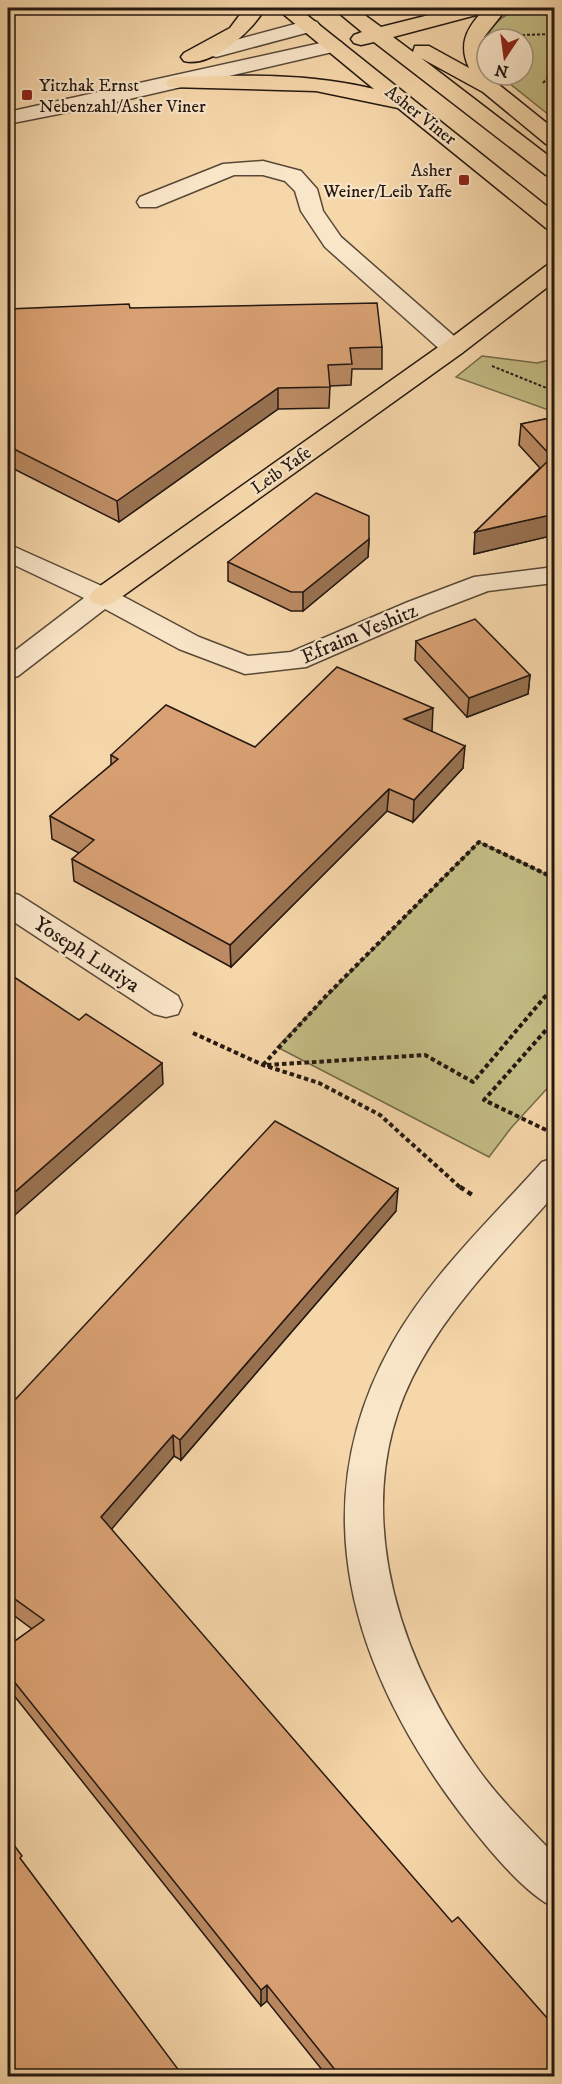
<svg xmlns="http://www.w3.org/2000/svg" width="562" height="2084" viewBox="0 0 562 2084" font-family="'IM FELL DW Pica',serif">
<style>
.green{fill:#c3bc84;stroke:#746a4a;stroke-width:1.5}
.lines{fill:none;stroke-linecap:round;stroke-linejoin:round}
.minor-casing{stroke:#584837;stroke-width:3}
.major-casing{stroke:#241811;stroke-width:3}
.path-far2{stroke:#241811;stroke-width:2;stroke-dasharray:3 2;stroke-linecap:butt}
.path-far1{stroke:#241811;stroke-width:4;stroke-dasharray:4.5 3;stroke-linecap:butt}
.path{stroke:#241811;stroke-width:4.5;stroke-dasharray:5 4;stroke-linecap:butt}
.minor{fill:#f9e5c8;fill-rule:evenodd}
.major{fill:#f6d7aa;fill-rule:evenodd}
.wall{fill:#bb8a63;stroke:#241811;stroke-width:1.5}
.shaded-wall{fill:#987150;stroke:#241811;stroke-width:1.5}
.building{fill:#d9a173;stroke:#241811;stroke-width:1.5}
.poi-dot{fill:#8f2418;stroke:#f9e5c8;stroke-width:2}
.labels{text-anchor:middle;stroke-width:4.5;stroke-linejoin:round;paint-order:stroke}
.far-poi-label{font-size:18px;fill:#241811;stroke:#f9e5c8;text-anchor:start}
.far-street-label{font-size:18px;fill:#241811;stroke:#f9e5c8}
.street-label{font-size:21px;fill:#241811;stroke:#f9e5c8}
</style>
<rect width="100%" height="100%" fill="#f6d7aa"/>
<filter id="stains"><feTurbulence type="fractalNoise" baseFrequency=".00333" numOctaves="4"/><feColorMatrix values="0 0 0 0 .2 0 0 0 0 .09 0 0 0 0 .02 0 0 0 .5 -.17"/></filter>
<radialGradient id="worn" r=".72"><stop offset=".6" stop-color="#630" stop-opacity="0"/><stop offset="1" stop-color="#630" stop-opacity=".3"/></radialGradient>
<path class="green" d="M 522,8 L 554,8 L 554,119 L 499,75 L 523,75 L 523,39 L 487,39 L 487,56 C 476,33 503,14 522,8 Z
M 482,356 L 537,363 L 554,359 L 554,412 L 456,377 Z
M 479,842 L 554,878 L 554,1081 L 511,1128 L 489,1157 L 277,1047 Z"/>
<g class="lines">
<g class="minor-casing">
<path id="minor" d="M 310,20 L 317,22 L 320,26 L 317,30 L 216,57 L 209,55 L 206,51 L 209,47 Z
M 334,40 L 341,42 L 344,46 L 341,50 L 99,106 L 8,124 L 8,112 Z
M 263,161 L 301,171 L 317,189 L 323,211 L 341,237 L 462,343 L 465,348 L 462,353 L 453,355 L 444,353 L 325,247 L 301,211 L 295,191 L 285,181 L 263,175 L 234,175 L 156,207 L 140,207 L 137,202 L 140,197 L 223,164 Z
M 8,544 L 113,591 L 199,637 L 248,656 L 291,652 L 408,602 L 474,577 L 554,567 L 554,583 L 488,591 L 428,614 L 306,667 L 245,674 L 179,649 L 105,609 L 18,676 L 8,679 L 8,656 L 84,598 L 8,562 Z
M 8,892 L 19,895 L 178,996 L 182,1005 L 178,1014 L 166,1017 L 154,1014 L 8,918 Z
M 554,1158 L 554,1195 C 508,1248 456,1299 421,1361 C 346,1492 392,1647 473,1762 C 496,1796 526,1825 554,1854 L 554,1907 C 516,1891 451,1803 428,1767 C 342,1633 311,1489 392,1344 C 430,1276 490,1220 542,1162 Z"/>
</g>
<g class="major-casing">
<path id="major" d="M 245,8 L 265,8 C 253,31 211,68 184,61 L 181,57 L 184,53 L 230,28 Z
M 276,8 L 298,8 L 554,212 L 554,230 L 546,228 L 398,108 L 316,91 L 169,87 L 166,83 L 169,79 L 176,77 C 242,75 309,73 374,89 Z
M 333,8 L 355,8 L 381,27 L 457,8 L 507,8 L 484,37 L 487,75 L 493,75 L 498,84 L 554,129 L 554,145 L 546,144 L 483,92 L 421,58 L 554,160 L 554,176 L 546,175 L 374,42 L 361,45 L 354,43 L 351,39 L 354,35 L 362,32 ZM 480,14 C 465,31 459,46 469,68 L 429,46 L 415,46 L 413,52 L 393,37 Z
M 554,264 L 554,282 L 462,353 L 113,603 L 103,606 L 93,603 L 89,597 L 93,591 L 444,343 L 546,266 Z"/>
</g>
<path class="path-far2" d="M 522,35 L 554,34
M 543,83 L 554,71
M 492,366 L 554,391"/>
<path class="path-far1" d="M 193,1033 L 263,1065 L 319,1083 L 380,1115 L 462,1189
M 263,1065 L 325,997 L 479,842 L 554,878
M 267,1065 L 425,1055 L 473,1082 L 554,986
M 546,1130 L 484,1100 L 554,1021"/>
<path class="path" d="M 460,1187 L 474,1196"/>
<use href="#minor" class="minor"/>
<use href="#major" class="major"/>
</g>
<path class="wall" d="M 130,308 L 382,347 L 382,369 L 352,369 L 351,385 L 330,386 L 329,408 L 278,409 L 119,522 L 8,466 L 8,309 Z
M 555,417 L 555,535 L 474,554 L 475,532 L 540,468 L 519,445 L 521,424 Z
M 369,539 L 368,557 L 303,611 L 291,611 L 228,581 L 228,562 Z
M 416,641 L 530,675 L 528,694 L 467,717 L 415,660 Z
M 431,731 L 463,768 L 413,822 L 387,811 L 231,967 L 74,881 L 72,859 L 79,853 L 52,839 L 50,816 L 111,765 L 111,755 L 255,747 L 432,731 Z
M 396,1211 L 181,1460 L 174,1456 L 111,1529 L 555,2076 L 327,2076 L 267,2001 L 261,2006 L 8,1688 L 8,1646 L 32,1629 L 8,1611 L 8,1398 L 13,1402 Z"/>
<path class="shaded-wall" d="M 8,8 L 24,8 L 8,12 Z
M 278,388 L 278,409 L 119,522 L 117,501 Z
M 555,514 L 555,535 L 474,554 L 475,532 Z
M 369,539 L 368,557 L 303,611 L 303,592 Z
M 530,675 L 528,694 L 467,717 L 469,698 Z
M 433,708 L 432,731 L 403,741 L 404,719 Z
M 465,746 L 463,768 L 413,822 L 414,800 Z
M 389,789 L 387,811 L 231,967 L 230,945 Z
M 162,1063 L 163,1084 L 8,1221 L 8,1198 Z
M 398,1189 L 396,1211 L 181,1460 L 180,1440 Z
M 173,1435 L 174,1456 L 104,1538 L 101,1517 Z
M 267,1985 L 267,2001 L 261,2006 L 261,1990 Z"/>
<path class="building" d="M 377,303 L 382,347 L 350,348 L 352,364 L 328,365 L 330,387 L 278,388 L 117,501 L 8,446 L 8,309 L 129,304 L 130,308 Z
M 555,417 L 555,514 L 475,532 L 552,457 L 521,424 Z
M 316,493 L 369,516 L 369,539 L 303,592 L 291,592 L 228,562 Z
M 475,619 L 530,675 L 469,698 L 416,641 Z
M 337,667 L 433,708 L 404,719 L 465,746 L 414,800 L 389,789 L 230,945 L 72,859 L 94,840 L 50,816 L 118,759 L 111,755 L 166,705 L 255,747 Z
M 8,973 L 79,1020 L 86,1014 L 162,1063 L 8,1198 Z
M 275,1121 L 398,1189 L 180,1440 L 173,1435 L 101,1517 L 452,1922 L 458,1917 L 555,2027 L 555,2076 L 340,2076 L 267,1985 L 261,1990 L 8,1674 L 8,1646 L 44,1620 L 8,1594 L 8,1398 L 13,1402 Z
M 8,1837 L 22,1856 L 20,1858 L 183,2076 L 8,2076 Z"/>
<g class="poi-dot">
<rect x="21" y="89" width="12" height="12" rx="3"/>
<rect x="458" y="174" width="12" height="12" rx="3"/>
</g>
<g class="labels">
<g class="far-poi-label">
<text x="39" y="91">Yitzhak Ernst<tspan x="39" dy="21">Nebenzahl/Asher Viner</tspan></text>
<text x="452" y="176" text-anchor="end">Asher<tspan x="452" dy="21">Weiner/Leib Yaffe</tspan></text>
</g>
<g class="far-street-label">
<text transform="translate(421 115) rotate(38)" y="6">Asher Viner</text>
<text transform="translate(281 470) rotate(-35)" y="6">Leib Yafe</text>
</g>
<g class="street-label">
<text transform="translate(359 633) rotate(-23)" y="7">Efraim Veshitz</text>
<text transform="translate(87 954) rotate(33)" y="7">Yoseph Luriya</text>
</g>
</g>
<rect width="562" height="2084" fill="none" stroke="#f6d7aa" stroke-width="30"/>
<rect x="9" y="9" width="544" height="2066" fill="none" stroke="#241811" stroke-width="3"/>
<rect x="15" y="15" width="532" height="2054" fill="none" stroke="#241811" stroke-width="1.5"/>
<g transform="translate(505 57) rotate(193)"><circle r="28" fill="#f9e5c8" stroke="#a4937f" stroke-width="1.5"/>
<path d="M0-4.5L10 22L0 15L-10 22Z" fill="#8f2418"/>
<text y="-9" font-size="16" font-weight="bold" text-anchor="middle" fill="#241811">N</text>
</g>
<rect width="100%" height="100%" filter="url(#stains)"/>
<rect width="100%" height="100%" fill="url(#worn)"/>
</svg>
